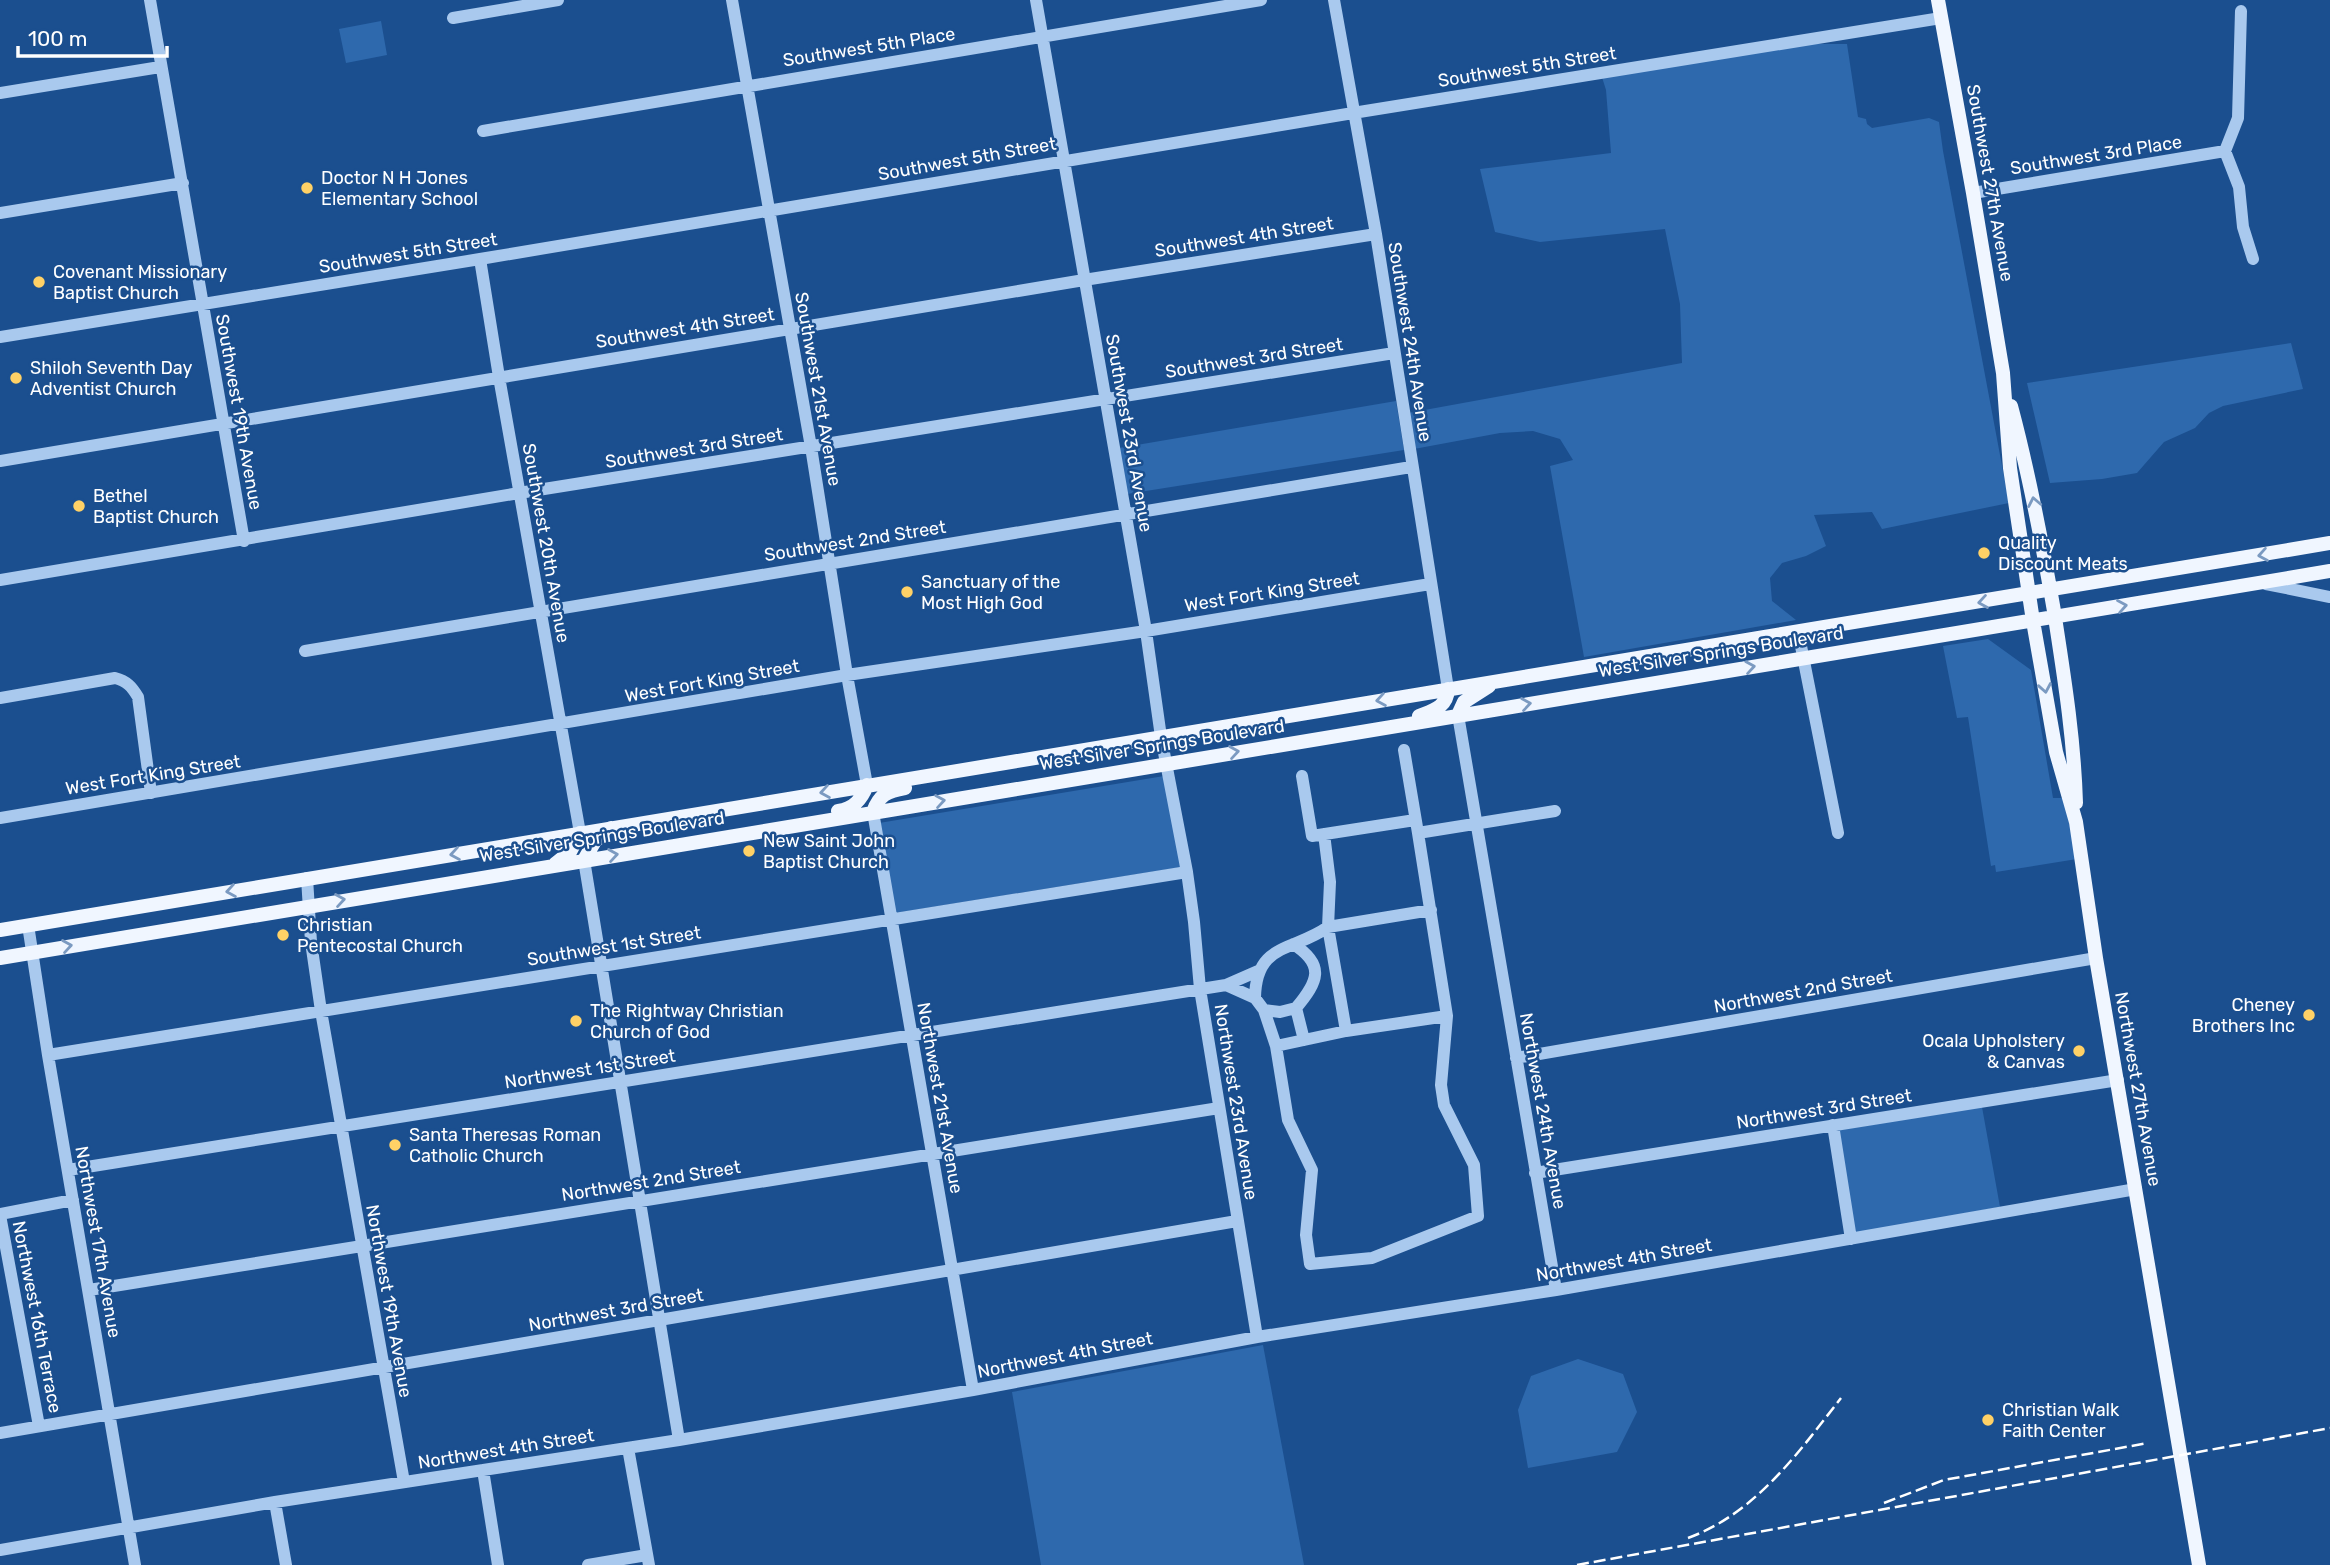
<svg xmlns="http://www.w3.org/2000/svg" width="2330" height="1565" viewBox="0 0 2330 1565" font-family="Rubik,sans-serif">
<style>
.green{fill:#2e69ad}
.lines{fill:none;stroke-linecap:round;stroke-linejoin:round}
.minor{stroke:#a9c9ee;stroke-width:12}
.major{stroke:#f0f6ff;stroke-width:14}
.rail{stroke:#fff;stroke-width:2.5;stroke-dasharray:12 5;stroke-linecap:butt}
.oneway{stroke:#7b9ac1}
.poi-dot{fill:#ffd166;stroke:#1b4f8f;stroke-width:2.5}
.labels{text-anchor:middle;stroke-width:5;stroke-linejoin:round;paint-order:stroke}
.street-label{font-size:18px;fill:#fff;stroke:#1b4f8f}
.poi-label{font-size:18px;fill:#fff;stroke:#1b4f8f;text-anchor:start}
</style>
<rect width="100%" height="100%" fill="#1b4f8f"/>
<path class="green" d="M 381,21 L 387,55 L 346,63 L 339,29 Z
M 1788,44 L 1847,44 L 1858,117 L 1866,119 L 1867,124 L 1872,128 L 1929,118 L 1939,122 L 1943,151 L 2009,503 L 1882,529 L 1872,512 L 1814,515 L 1826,546 L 1806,556 L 1782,563 L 1770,578 L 1772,601 L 1796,620 L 1584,657 L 1550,466 L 1573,460 L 1560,439 L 1533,431 L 1500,433 L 1414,449 L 1408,413 L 1682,363 L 1680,304 L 1665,229 L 1540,242 L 1495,232 L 1480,169 L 1611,153 L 1606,90 L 1601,74 Z
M 2291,343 L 2303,389 L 2223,406 L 2209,413 L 2195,428 L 2164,442 L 2137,473 L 2102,479 L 2050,483 L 2027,383 Z
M 1396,401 L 1404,450 L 1127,494 L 1119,448 Z
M 1988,639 L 2031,670 L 2053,798 L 2064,798 L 2077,859 L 1996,872 L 1995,865 L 1991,866 L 1968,717 L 1957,718 L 1943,646 Z
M 1164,776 L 1182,867 L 895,913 L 879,823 Z
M 1982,1107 L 2000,1207 L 1855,1233 L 1839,1130 Z
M 1263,1345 L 1304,1565 L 1041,1565 L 1012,1392 Z
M 1578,1359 L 1623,1374 L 1637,1412 L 1617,1452 L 1528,1468 L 1518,1410 L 1531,1376 Z"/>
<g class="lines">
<path class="minor" d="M 150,0 L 244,541
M 732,0 L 811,447 L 847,675 L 867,785
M 1036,0 L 1146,631 L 1161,737 L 1187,872 L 1194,922 L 1200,989 L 1257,1337
M 1334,0 L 1376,234 L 1448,689
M 2241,11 L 2238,118 L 2225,151 L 2239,187 L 2243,227 L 2253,259
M 453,18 L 558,0
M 0,93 L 160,67
M 483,131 L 1261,0
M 1973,193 L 2225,151
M 0,213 L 183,183
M 480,259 L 499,377 L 580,833
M 0,337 L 480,259 L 1353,113 L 1941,18
M 0,461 L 1084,280 L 1376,234
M 0,580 L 519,493 L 1394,353
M 2266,584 L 2330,597
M 1798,631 L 1838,833
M 305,651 L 1411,467
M 0,698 L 115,678 C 127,681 132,687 138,697 L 151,793
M 1458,715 L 1556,1290
M 1404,750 L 1418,833 L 1555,811
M 1302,776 L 1312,836 L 1415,820
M 873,812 L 973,1390
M 0,818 L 847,675 L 1146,631 L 1430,584
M 584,860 L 679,1440
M 307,878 L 311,942 L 321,1011 L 404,1482
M 1431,910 L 1328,927 L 1346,1031 L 1447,1016
M 28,925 L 48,1055 L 135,1565
M 1293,944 C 1326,965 1318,982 1296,1008 L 1304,1040
M 1226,985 L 1255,998 L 1264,1010 L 1276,1046 L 1288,1120 L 1312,1170 L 1306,1235 L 1310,1264 L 1372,1258 L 1478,1216 L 1474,1165 L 1444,1105 L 1441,1085 L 1447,1016 L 1418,833
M 1255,998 C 1256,942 1293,952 1328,927 L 1330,882 L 1324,834
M 1264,1010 L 1280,1012 L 1296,1008
M 1276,1046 L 1346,1031
M 48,1055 L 1187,872
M 1516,1058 L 2096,958
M 1833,1125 L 1851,1239
M 68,1170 L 1226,985 L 1258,971
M 1535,1173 L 2118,1080
M 0,1214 L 73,1200
M 0,1215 L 39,1426
M 89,1290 L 1219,1108
M 0,1433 L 1237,1221
M 628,1448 L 649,1565
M 483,1470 L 498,1565
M 275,1502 L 286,1565
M 0,1550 L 275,1502 L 679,1440 L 973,1390 L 1257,1337 L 1556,1290 L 2136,1189
M 588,1565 L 647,1555"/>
<path class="major" d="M 1938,0 L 1973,193 L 2003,373 L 2010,468 L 2033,621 L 2056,752 L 2076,822 L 2096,958 L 2199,1565
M 2011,406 C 2029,473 2042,542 2054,611 C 2064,676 2074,737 2076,803
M 1458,715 L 1464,702 L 1489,686
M 1419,716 C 1434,710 1447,707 1448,689
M 838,811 C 854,809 862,799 867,785
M 873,812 C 879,795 887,791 905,788
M 584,860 L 595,841 L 611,828
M 555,864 L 570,852 L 580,833
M 0,930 L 2330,543
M 0,958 L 2330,571"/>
<path class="rail" d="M 1884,1503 L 1944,1480 L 2148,1443
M 1688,1538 C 1756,1513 1798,1453 1841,1398
M 1577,1565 L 2330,1428"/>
</g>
<defs><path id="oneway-chevron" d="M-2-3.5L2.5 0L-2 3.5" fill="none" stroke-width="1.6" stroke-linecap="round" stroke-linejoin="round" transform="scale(1.75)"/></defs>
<g class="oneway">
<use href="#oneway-chevron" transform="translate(2034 502) rotate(-101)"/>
<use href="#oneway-chevron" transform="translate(2263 555) rotate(170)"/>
<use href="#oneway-chevron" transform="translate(1983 602) rotate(171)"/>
<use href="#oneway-chevron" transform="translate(2122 606) rotate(-10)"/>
<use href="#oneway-chevron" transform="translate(1750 667) rotate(-9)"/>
<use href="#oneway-chevron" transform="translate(2045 688) rotate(80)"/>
<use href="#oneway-chevron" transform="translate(1381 700) rotate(171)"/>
<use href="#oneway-chevron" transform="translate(1526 704) rotate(-9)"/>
<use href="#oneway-chevron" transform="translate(1234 752) rotate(-9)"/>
<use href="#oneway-chevron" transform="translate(825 792) rotate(171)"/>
<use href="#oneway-chevron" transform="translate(940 801) rotate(-9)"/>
<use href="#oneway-chevron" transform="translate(455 854) rotate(171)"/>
<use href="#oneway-chevron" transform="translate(613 855) rotate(-9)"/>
<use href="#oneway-chevron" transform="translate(231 891) rotate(171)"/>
<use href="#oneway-chevron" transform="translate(340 900) rotate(-9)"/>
<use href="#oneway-chevron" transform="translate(67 946) rotate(-9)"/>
</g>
<g class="poi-dot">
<circle cx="307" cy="188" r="7"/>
<circle cx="39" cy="282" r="7"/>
<circle cx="16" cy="378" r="7"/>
<circle cx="79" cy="506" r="7"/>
<circle cx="1984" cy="553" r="7"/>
<circle cx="907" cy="592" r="7"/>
<circle cx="749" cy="851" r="7"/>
<circle cx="283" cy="935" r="7"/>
<circle cx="2309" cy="1015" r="7"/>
<circle cx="576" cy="1021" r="7"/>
<circle cx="2079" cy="1051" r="7"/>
<circle cx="395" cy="1145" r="7"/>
<circle cx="1988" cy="1420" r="7"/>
</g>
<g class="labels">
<g class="street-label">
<text transform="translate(869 47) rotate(-9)" y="6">Southwest 5th Place</text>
<text transform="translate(1527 67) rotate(-9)" y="6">Southwest 5th Street</text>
<text transform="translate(2096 155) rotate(-9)" y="6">Southwest 3rd Place</text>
<text transform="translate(967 159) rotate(-10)" y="6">Southwest 5th Street</text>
<text transform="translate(1990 183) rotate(80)" y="6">Southwest 27th Avenue</text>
<text transform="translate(1244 237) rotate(-9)" y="6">Southwest 4th Street</text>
<text transform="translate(408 253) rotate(-9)" y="6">Southwest 5th Street</text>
<text transform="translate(685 328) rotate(-9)" y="6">Southwest 4th Street</text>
<text transform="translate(1410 342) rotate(81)" y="6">Southwest 24th Avenue</text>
<text transform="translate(1254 358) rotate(-9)" y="6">Southwest 3rd Street</text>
<text transform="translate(818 389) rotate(80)" y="6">Southwest 21st Avenue</text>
<text transform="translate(239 412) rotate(80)" y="6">Southwest 19th Avenue</text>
<text transform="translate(1129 433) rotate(80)" y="6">Southwest 23rd Avenue</text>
<text transform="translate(694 448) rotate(-9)" y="6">Southwest 3rd Street</text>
<text transform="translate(855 541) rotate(-9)" y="6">Southwest 2nd Street</text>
<text transform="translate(546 543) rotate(80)" y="6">Southwest 20th Avenue</text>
<text transform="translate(1272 592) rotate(-9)" y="6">West Fort King Street</text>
<text transform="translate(1721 652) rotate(-9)" y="6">West Silver Springs Boulevard</text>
<text transform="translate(712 681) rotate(-10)" y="6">West Fort King Street</text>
<text transform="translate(1162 745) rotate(-9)" y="6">West Silver Springs Boulevard</text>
<text transform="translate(153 775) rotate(-9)" y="6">West Fort King Street</text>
<text transform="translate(602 837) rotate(-9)" y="6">West Silver Springs Boulevard</text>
<text transform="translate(614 946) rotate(-9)" y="6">Southwest 1st Street</text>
<text transform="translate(1803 991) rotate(-10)" y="6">Northwest 2nd Street</text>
<text transform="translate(590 1069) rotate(-9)" y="6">Northwest 1st Street</text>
<text transform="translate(2138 1089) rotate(80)" y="6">Northwest 27th Avenue</text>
<text transform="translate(940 1098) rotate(80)" y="6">Northwest 21st Avenue</text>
<text transform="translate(1236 1102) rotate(81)" y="6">Northwest 23rd Avenue</text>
<text transform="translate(1824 1109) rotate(-9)" y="6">Northwest 3rd Street</text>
<text transform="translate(1543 1111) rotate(80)" y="6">Northwest 24th Avenue</text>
<text transform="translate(651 1181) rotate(-9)" y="6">Northwest 2nd Street</text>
<text transform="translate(98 1242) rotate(80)" y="6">Northwest 17th Avenue</text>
<text transform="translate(1624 1260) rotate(-10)" y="6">Northwest 4th Street</text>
<text transform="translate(389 1301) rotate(80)" y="6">Northwest 19th Avenue</text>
<text transform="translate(616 1310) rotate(-10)" y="6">Northwest 3rd Street</text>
<text transform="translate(37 1317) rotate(79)" y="6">Northwest 16th Terrace</text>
<text transform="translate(1065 1355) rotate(-11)" y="6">Northwest 4th Street</text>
<text transform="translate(506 1449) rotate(-9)" y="6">Northwest 4th Street</text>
</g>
<g class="poi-label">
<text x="321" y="184">Doctor N H Jones<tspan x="321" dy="21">Elementary School</tspan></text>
<text x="53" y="278">Covenant Missionary<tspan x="53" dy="21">Baptist Church</tspan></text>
<text x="30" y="374">Shiloh Seventh Day<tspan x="30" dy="21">Adventist Church</tspan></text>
<text x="93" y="502">Bethel<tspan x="93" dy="21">Baptist Church</tspan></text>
<text x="1998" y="549">Quality<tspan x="1998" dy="21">Discount Meats</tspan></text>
<text x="921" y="588">Sanctuary of the<tspan x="921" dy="21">Most High God</tspan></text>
<text x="763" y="847">New Saint John<tspan x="763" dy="21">Baptist Church</tspan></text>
<text x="297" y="931">Christian<tspan x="297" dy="21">Pentecostal Church</tspan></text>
<text x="2295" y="1011" text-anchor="end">Cheney<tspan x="2295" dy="21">Brothers Inc</tspan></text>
<text x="590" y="1017">The Rightway Christian<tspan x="590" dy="21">Church of God</tspan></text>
<text x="2065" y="1047" text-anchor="end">Ocala Upholstery<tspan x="2065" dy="21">&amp; Canvas</tspan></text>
<text x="409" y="1141">Santa Theresas Roman<tspan x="409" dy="21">Catholic Church</tspan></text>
<text x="2002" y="1416">Christian Walk<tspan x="2002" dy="21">Faith Center</tspan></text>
</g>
</g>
<path d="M18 46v10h149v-10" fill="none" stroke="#ffffff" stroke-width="3.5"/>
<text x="28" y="46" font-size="21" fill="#ffffff" stroke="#1b4f8f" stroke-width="5" paint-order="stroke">100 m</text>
</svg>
